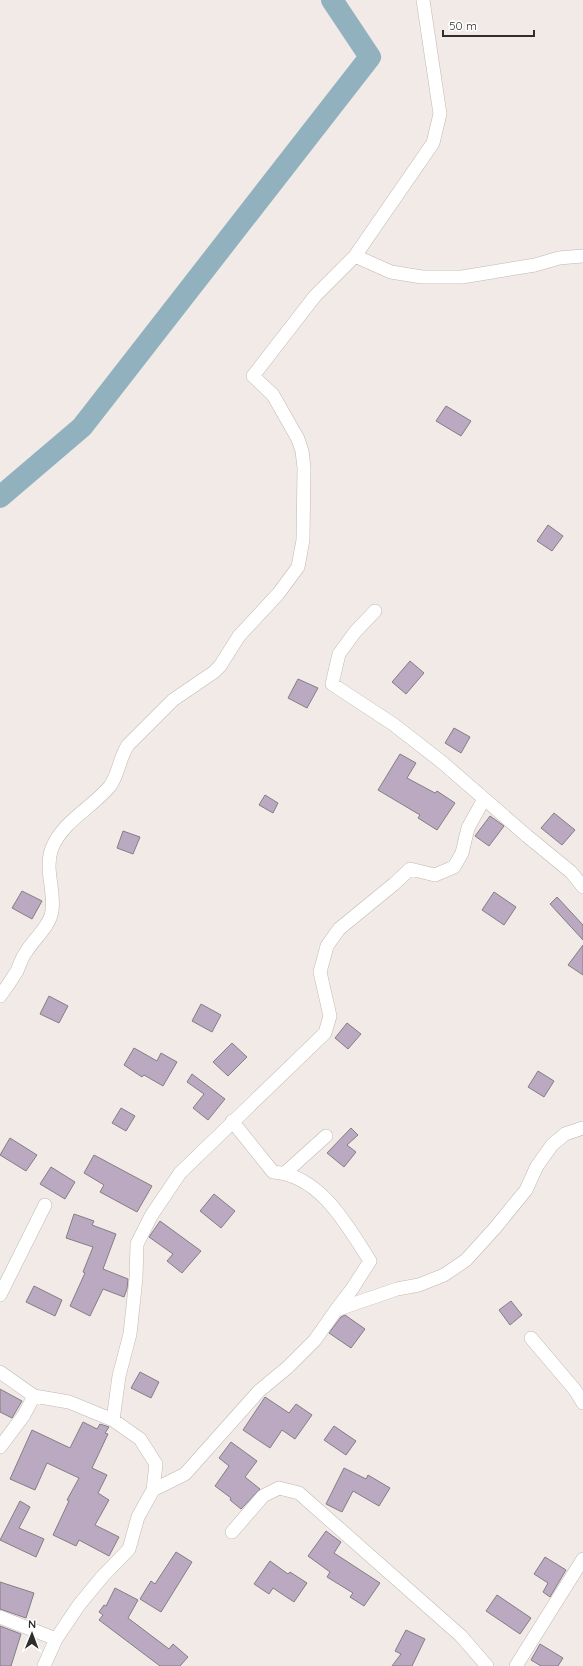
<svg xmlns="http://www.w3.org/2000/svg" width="583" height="1666" viewBox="0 0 583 1666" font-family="Quicksand,sans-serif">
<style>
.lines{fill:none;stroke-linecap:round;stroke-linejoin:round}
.river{stroke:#90b1bd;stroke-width:22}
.building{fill:#baa9c1;stroke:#837f84}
.street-casing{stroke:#bfb8b5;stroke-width:14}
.street{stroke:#fff;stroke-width:13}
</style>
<rect width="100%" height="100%" fill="#f1eae7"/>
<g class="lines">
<path class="river" d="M 0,497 L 82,427 L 370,57 L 332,0"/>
</g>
<path class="building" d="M 446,406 L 471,421 L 461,436 L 436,421 Z
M 548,525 L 563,536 L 552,551 L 537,541 Z
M 410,661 L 424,673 L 406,694 L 392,682 Z
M 298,679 L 318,688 L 307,708 L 288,698 Z
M 454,728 L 470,737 L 461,753 L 445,743 Z
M 400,754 L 416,763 L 407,778 L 435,793 L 437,791 L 455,803 L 437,830 L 418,818 L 420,815 L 378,790 Z
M 265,795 L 278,803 L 273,813 L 259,805 Z
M 554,813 L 575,830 L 562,845 L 541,828 Z
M 490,816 L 504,826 L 489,846 L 475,836 Z
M 123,831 L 140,837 L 133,854 L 117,848 Z
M 22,891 L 42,901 L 32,919 L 12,908 Z
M 494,892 L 516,907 L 504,925 L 482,910 Z
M 557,897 L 583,925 L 583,940 L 550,904 Z
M 583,945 L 583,975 L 568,965 Z
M 49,996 L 68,1006 L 59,1023 L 40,1014 Z
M 201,1004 L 221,1015 L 212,1032 L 192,1021 Z
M 347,1023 L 361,1034 L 348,1049 L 335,1038 Z
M 232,1043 L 247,1057 L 228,1076 L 213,1062 Z
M 134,1048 L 157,1061 L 161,1053 L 177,1062 L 163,1086 L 144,1075 L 142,1077 L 124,1065 Z
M 538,1071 L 554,1081 L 544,1097 L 528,1087 Z
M 192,1074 L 225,1099 L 208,1120 L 193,1108 L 204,1094 L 187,1082 Z
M 121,1108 L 135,1116 L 126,1131 L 112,1123 Z
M 351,1128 L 358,1135 L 347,1145 L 356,1152 L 344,1167 L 327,1153 Z
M 10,1138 L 37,1155 L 26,1171 L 0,1155 Z
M 94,1155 L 152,1186 L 137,1212 L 100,1192 L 104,1185 L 84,1173 Z
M 51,1167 L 75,1182 L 65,1199 L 40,1184 Z
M 214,1194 L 235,1211 L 221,1228 L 200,1211 Z
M 74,1214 L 94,1221 L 92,1225 L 116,1234 L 103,1269 L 128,1279 L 127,1289 L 124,1297 L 103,1289 L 90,1316 L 70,1306 L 85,1273 L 83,1272 L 93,1247 L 66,1238 Z
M 160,1221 L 201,1251 L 182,1273 L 167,1261 L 173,1254 L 149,1237 Z
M 34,1286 L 62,1300 L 55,1316 L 26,1302 Z
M 511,1301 L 522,1315 L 510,1325 L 499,1310 Z
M 345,1315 L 365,1329 L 351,1348 L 329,1333 L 341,1317 Z
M 140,1372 L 159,1382 L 151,1398 L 131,1388 Z
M 0,1389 L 22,1401 L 12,1418 L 0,1412 Z
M 265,1397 L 289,1413 L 296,1404 L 312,1415 L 295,1439 L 282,1430 L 270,1448 L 243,1430 Z
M 83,1422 L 97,1429 L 100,1424 L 109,1427 L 105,1433 L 108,1434 L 92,1468 L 107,1475 L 98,1493 L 109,1500 L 95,1525 L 119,1537 L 109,1556 L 79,1540 L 76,1546 L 53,1535 L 69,1501 L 67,1500 L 79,1478 L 47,1463 L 35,1490 L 10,1479 L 32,1430 L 70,1448 Z
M 334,1426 L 356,1441 L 346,1455 L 324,1440 Z
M 231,1442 L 257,1461 L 245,1477 L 260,1489 L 241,1509 L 230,1500 L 231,1498 L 215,1486 L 229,1466 L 219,1458 Z
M 344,1468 L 366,1479 L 368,1475 L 390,1488 L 379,1506 L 353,1491 L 342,1512 L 326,1504 Z
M 20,1501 L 30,1507 L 19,1528 L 44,1539 L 36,1557 L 0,1540 Z
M 326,1531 L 341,1542 L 334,1553 L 380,1583 L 364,1606 L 350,1597 L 353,1593 L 327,1577 L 330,1572 L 308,1556 Z
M 176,1552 L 192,1562 L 161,1612 L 140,1599 L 151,1581 L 155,1584 Z
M 545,1557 L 566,1570 L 550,1597 L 543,1592 L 548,1583 L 534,1574 Z
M 270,1561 L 288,1574 L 290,1572 L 307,1583 L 294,1602 L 273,1588 L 269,1594 L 254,1584 Z
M 0,1582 L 34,1593 L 26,1618 L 0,1609 Z
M 115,1588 L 138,1600 L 128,1618 L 169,1649 L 173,1644 L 188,1657 L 180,1666 L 160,1666 L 99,1620 L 103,1615 L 99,1612 L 104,1605 L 106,1606 Z
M 497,1595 L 531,1618 L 520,1634 L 486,1611 Z
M 0,1626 L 21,1634 L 11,1666 L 0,1666 Z
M 406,1630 L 425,1639 L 412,1666 L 392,1666 L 401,1654 L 395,1651 Z
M 540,1644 L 563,1658 L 558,1666 L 541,1666 L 531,1660 Z"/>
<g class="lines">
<g class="street-casing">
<path id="street" d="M 355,256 L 391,272 L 422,277 L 462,277 L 535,265 L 559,258 L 583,256
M 375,611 L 355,632 L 339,654 L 332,684 L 393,724 L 443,763 L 527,836 L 571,872 L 583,887
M 0,996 C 6,988 12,979 17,971 C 20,964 22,957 26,952 C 34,939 50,926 52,911 C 55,889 44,869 52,848 C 63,821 92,808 110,786 C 119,774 119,758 128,745 L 173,700 L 214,672 L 220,666 L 239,636 L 278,594 L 298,567 L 303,540 L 304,468 L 302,451 L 298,439 L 273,395 L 253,376 L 315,296 L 355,256 L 433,143 L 440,114 L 423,0
M 232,1121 L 273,1172 C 320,1175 347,1225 370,1261 L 352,1289 L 336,1310
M 286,1172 L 326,1136
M 0,1295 L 45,1205
M 531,1338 L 575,1390 L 583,1403
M 0,1372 L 34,1396 L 24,1415 L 0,1447
M 34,1396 L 69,1402 L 113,1420 L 140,1439 L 156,1464 L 153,1490
M 113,1420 L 119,1376 L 130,1334 L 136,1278 L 137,1244 L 151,1216 L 180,1173 L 325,1033 L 330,1016 L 320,972 L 327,946 L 339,929 L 394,884 L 410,869 L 435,875 L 454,867 L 462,853 L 468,828 L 484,799
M 232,1532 L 263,1496 L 279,1488 L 299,1493 L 461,1636 L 487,1666
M 0,1617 L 56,1639 L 44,1666
M 56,1639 L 79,1605 L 102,1577 L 129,1549 L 138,1517 L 153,1490 L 185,1474 L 259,1391 L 288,1367 L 315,1340 L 336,1310 L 397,1289 L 419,1285 L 444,1275 L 466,1260 L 495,1228 L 526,1190 L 537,1166 L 552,1145 L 565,1134 L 583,1128
M 516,1666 L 583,1559"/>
</g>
<use href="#street" class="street"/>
</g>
<g transform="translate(32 1634) rotate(1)" stroke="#ffffff" stroke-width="3" paint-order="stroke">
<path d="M0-3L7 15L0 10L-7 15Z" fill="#302d2c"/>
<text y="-6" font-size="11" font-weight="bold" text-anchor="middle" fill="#302d2c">N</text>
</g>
<path d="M443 30v6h91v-6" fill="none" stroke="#302d2c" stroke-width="2"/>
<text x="449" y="30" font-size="12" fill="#302d2c" stroke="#ffffff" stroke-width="3" paint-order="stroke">50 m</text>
</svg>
